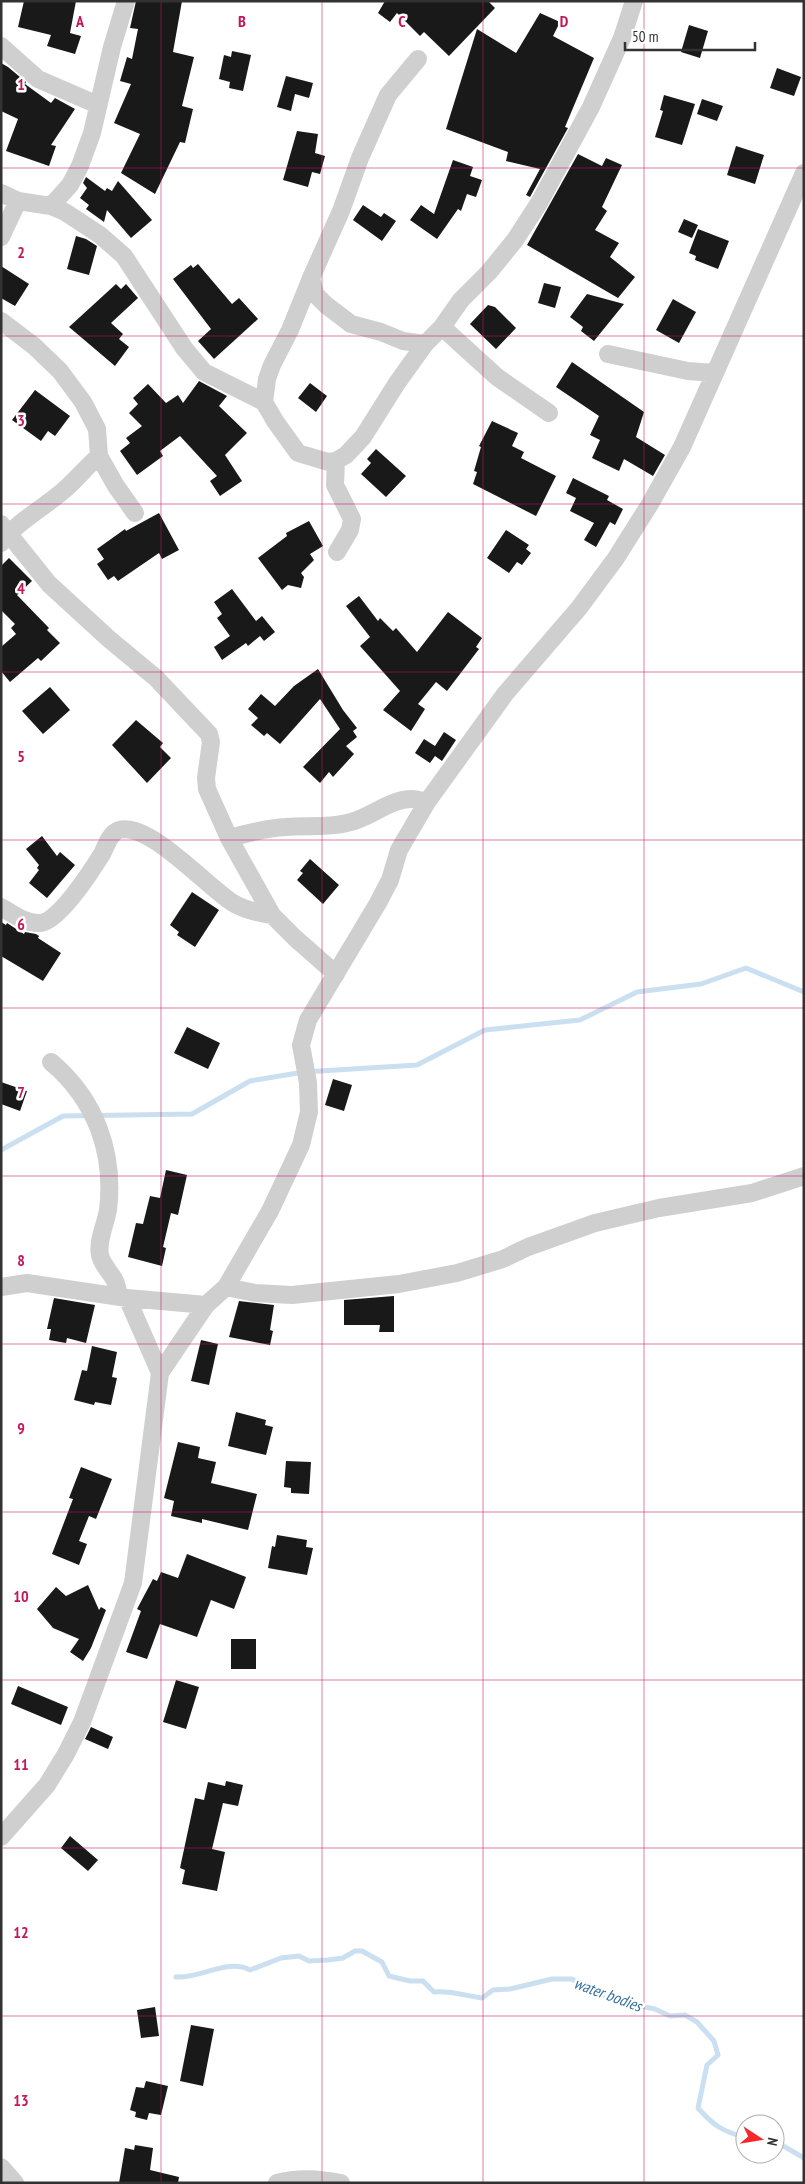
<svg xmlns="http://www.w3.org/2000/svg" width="805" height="2184" viewBox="0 0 805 2184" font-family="'PT Sans Narrow',sans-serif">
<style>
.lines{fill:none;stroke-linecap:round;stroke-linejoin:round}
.stream{stroke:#cadff0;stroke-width:5}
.building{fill:#191919}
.street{stroke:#cfcfcf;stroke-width:18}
.grid{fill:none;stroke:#c2185b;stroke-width:1;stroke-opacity:0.55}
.labels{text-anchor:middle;stroke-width:5;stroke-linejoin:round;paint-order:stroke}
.water-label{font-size:16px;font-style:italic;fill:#376f9c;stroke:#fff}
.grid-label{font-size:16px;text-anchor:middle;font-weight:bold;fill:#c2185b;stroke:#fff;stroke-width:5;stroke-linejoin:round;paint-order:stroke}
</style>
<rect width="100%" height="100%" fill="#fff"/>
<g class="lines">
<path class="stream" d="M 1,1150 L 63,1116 L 192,1114 L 250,1081 L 304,1072 L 417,1065 L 485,1030 L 580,1020 L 637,992 L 701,984 L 746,968 L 804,992
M 176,1977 C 200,1979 228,1958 250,1970 L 281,1958 L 299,1956 L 309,1961 L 328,1960 L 343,1958 L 355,1951 L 362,1951 L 382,1962 L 389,1976 L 410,1981 L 423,1981 L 434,1992 C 450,1990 466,1996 482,1998 L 493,1990 L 510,1989 L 552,1979 L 572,1979 L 596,1993 L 625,2003 L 655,2009 L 670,2016 L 685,2015 L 697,2022 L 714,2041 L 718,2055 L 707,2065 L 698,2108 C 713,2125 723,2132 745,2137
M 775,2141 L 804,2158"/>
</g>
<path class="building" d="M 24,1 L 76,1 L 70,33 L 81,36 L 75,54 L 47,46 L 51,35 L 18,27 Z
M 136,1 L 182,1 L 173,52 L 194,57 L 182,106 L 193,109 L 185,143 L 180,142 L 155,194 L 121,173 L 140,134 L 114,123 L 131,84 L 120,81 L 127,57 L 132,59 L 138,29 L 130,28 Z
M 385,1 L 488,1 L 495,8 L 449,56 L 424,32 L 420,36 L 397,13 L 390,22 L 378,13 Z
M 540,13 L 560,22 L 553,36 L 594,58 L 565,127 L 568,128 L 530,197 L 526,195 L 540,169 L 506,161 L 508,152 L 446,129 L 477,29 L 516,53 Z
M 689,25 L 708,31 L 700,58 L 681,52 Z
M 232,51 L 251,55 L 243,91 L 229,88 L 230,82 L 219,79 L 224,55 L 231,57 Z
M 1,63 L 8,67 L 26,82 L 25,84 L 51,103 L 55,98 L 75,109 L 51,145 L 56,146 L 49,166 L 6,151 L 18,119 L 1,111 Z
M 777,68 L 801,77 L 794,96 L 770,88 Z
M 286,76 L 313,83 L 309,98 L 295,94 L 291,111 L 277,107 Z
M 664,95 L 695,104 L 682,145 L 655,137 L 663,111 L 660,110 Z
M 702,99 L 723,106 L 717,121 L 697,114 Z
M 297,131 L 318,134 L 315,153 L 325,156 L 320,174 L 312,172 L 308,187 L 283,180 Z
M 736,146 L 764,155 L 755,184 L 727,175 Z
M 578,154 L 602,166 L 606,158 L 622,165 L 602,207 L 607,211 L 595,230 L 619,243 L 610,257 L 635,277 L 618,298 L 527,245 Z
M 453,160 L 473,167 L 470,176 L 482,180 L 476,197 L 467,194 L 461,211 L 458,209 L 437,239 L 410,220 L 421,205 L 434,214 Z
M 86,177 L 105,191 L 107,188 L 112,191 L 118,181 L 152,220 L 131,238 L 107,210 L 104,222 L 86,209 L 89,205 L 80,198 L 87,188 L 83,183 Z
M 363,205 L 381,217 L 384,213 L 396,221 L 382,241 L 353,220 Z
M 684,219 L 698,225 L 692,238 L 678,232 Z
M 698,229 L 729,241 L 718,269 L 695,260 L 696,256 L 689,253 Z
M 76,236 L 86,239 L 97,246 L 89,275 L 67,269 Z
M 198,264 L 232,304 L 239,298 L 258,319 L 214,359 L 198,341 L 211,329 L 173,279 L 191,265 L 193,268 Z
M 1,266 L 29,284 L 15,306 L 1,298 Z
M 544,283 L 561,287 L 555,308 L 538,303 Z
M 116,284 L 121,289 L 126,284 L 138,298 L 111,323 L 123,334 L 119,339 L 129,347 L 115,366 L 69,327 Z
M 587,294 L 624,304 L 594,341 L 581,331 L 583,327 L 570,317 Z
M 673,299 L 696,312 L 679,343 L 656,330 Z
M 488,305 L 495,307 L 516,328 L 496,349 L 470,324 Z
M 572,362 L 644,412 L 636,437 L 665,455 L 653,476 L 624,459 L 619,471 L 592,458 L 600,440 L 590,435 L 599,416 L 556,387 Z
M 199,381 L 227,396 L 219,406 L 247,433 L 225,455 L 242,481 L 220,496 L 210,481 L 217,476 L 180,436 L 160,451 L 163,456 L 137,475 L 120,451 L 130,443 L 126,438 L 142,426 L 129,413 L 138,404 L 133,398 L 148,384 L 166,403 L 178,395 L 183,403 Z
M 310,383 L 327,396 L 316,412 L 298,398 Z
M 35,390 L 70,416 L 55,436 L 48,431 L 41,441 L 12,420 Z
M 492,421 L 518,433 L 512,446 L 524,452 L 521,458 L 556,476 L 536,516 L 473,484 L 477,472 L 474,471 L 481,447 L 479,446 Z
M 376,449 L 406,476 L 386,497 L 361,474 L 371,463 L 367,459 Z
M 573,478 L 609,496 L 607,500 L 623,509 L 615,525 L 610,522 L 596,547 L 584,540 L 594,523 L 570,511 L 576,498 L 566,493 Z
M 159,513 L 179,550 L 162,559 L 159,553 L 118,581 L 114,576 L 108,580 L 97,564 L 104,559 L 97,549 L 125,529 L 126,531 Z
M 309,521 L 323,546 L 310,554 L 314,560 L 301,573 L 304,577 L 301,588 L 288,585 L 282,590 L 258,558 L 287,536 L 286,533 Z
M 506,530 L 529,545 L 526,549 L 531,553 L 522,565 L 517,562 L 509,573 L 487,558 Z
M 9,558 L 32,581 L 17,595 L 49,628 L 47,630 L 60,643 L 41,661 L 38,658 L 10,682 L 1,671 L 1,647 L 16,634 L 11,628 L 15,624 L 1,610 L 1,566 Z
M 232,589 L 256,621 L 262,616 L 275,632 L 264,641 L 260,636 L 248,646 L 246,643 L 222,660 L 214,647 L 230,636 L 217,618 L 222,614 L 214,602 Z
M 359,596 L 378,621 L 380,618 L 393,631 L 396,628 L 417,652 L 448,612 L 482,638 L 476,647 L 479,649 L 447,691 L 436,682 L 418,704 L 425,709 L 411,731 L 383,710 L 400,691 L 360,646 L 370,637 L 346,606 Z
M 318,669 L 343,710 L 357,728 L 353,731 L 357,737 L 346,746 L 354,754 L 333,777 L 329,772 L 320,783 L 303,767 L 340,729 L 320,699 L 280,744 L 267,733 L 264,736 L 251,725 L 258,718 L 248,709 L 261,694 L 275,706 L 294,686 Z
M 50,687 L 70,710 L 43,734 L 22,711 Z
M 136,720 L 163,743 L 160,747 L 171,758 L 147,783 L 112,745 Z
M 444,732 L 456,740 L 442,761 L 435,756 L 430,763 L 415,753 L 424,739 L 435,746 Z
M 42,836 L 57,856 L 60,852 L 75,865 L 47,898 L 29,883 L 39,870 L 37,868 L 39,865 L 26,849 Z
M 310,859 L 339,885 L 323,904 L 297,880 L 303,873 L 300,871 Z
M 192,892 L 219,910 L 195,947 L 177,935 L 179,932 L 170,925 Z
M 1,922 L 6,925 L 7,923 L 24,934 L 25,932 L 36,934 L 39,936 L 38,938 L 61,953 L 43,981 L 1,956 Z
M 187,1027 L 220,1043 L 208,1069 L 174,1053 Z
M 333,1079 L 352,1085 L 344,1111 L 325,1105 Z
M 1,1082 L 27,1091 L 20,1111 L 1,1104 Z
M 166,1170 L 187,1175 L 178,1215 L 171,1213 L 163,1247 L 166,1248 L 162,1266 L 128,1257 L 136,1223 L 143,1224 L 150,1196 L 160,1198 Z
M 394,1296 L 394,1332 L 379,1332 L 380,1325 L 344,1325 L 344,1300 Z
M 54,1298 L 95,1305 L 86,1343 L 67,1338 L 66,1343 L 49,1340 L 51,1329 L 47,1329 Z
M 239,1301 L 274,1305 L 270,1330 L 273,1331 L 270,1345 L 229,1337 Z
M 201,1340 L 218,1344 L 209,1385 L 191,1381 Z
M 92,1346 L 117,1352 L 112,1377 L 117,1378 L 111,1405 L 95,1402 L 94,1405 L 74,1400 L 82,1370 L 87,1371 Z
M 236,1412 L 266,1420 L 265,1425 L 273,1427 L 266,1455 L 228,1446 Z
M 178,1442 L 200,1447 L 198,1458 L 216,1462 L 211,1483 L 257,1494 L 248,1530 L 202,1519 L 202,1523 L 171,1516 L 174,1501 L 164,1498 Z
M 286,1461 L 311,1462 L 309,1494 L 291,1493 L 291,1488 L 284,1487 Z
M 81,1467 L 112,1479 L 96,1519 L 89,1516 L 79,1541 L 87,1544 L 79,1565 L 52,1554 L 73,1499 L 69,1498 Z
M 277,1535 L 307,1540 L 306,1547 L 313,1548 L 307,1575 L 268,1568 L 272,1546 L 275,1547 Z
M 187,1554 L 246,1577 L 234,1609 L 211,1600 L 197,1637 L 160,1624 L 147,1659 L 126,1652 L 141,1611 L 137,1609 L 153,1579 L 157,1581 L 161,1572 L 178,1578 Z
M 88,1585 L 99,1610 L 101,1607 L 106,1610 L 91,1648 L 83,1661 L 70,1652 L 79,1639 L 53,1628 L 37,1609 L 56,1587 L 66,1596 Z
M 231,1639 L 256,1639 L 256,1669 L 231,1669 Z
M 176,1680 L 199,1687 L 186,1729 L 163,1722 Z
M 18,1686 L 68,1707 L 61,1725 L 11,1704 Z
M 91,1727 L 113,1737 L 108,1749 L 85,1739 Z
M 226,1781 L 243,1785 L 238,1806 L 223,1803 L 212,1849 L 225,1852 L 217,1891 L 182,1884 L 185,1870 L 180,1868 L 195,1798 L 204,1800 L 208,1782 L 225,1786 Z
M 70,1836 L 98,1860 L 88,1871 L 61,1848 Z
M 155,2007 L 159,2036 L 141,2038 L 137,2010 Z
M 191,2025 L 214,2029 L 203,2086 L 180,2081 Z
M 146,2081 L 168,2086 L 161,2115 L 149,2113 L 147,2120 L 135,2117 L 136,2112 L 130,2110 L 136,2087 L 144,2088 Z
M 135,2145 L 153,2148 L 150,2170 L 179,2177 L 178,2183 L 119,2183 L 125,2148 L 134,2150 Z"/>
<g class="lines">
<path class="street" d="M 1,46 L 38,79 L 98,105
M 418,59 L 388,95 L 360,158 L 341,211 L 311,278 L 315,294 L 326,305 L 351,324 L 381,332 L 403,341 L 425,344
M 1,193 L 18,201 L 51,206 L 70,185 L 80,166 L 92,133 L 112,47 L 126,1
M 51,206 L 65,212 L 100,235 L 124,256 L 184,348 L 204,372 L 264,402 L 275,421 L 298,453 L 328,462 L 336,461 L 346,455 L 363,437 L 397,383 L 425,344 L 442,327 L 461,300 L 489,272 L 515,240 L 539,203 L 591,107 L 622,38 L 634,1
M 1,237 L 18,201
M 1,321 L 34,346 L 60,371 L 83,402 L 97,429 L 99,456 L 116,486 L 135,513
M 442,327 L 497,377 L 549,413
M 608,354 L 688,371 L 714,373
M 264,402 L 267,379 L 272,365 L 290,330 L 311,278
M 336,461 L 335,485 L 352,519 L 350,530 L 337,552
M 1,524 L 49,584 L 109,639 L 156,678 L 209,734 L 211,742 L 206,778 L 207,789 L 229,838 L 272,915 L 295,938 L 336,974
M 1,543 C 18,521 42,509 63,491 C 76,480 86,467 99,456
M 229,838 C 248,833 266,828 286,827 C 306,825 327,828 347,823 C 369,819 389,799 412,799 C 417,799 422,801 427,802
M 1,907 C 13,914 26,924 40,923 C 58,923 92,870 102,854 C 106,846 110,833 119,830 C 149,821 208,888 233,903 C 245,910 258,913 272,915
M 51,1062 C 95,1099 115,1152 108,1210 C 106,1223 97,1241 100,1255 C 102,1264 109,1271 114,1279 C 117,1284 118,1291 119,1297
M 1,1287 L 27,1283 L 127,1298 L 206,1305
M 226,1287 L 255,1293 L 292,1295 L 399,1284 L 457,1273 L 503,1259 L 528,1247 L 595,1223 L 659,1208 L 752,1193 L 804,1176
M 127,1298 L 160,1373
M 1,1837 L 47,1785 L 66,1754 L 82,1722 L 133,1583 L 160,1373 L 206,1305 L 226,1287 L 270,1211 L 301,1145 L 309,1112 L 308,1083 L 301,1045 L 308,1020 L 378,903 L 390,880 L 399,850 L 427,802 L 505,694 L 579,608 L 616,558 L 650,504 L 682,447 L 804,173
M 1,2167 L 15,2183
M 277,2183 C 299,2177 319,2179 341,2183"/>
</g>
<path class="grid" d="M 161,1 L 161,2183M 322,1 L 322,2183M 483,1 L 483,2183M 644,1 L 644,2183M 1,168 L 804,168M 1,336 L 804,336M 1,504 L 804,504M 1,672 L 804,672M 1,840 L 804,840M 1,1008 L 804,1008M 1,1176 L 804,1176M 1,1344 L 804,1344M 1,1512 L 804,1512M 1,1680 L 804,1680M 1,1848 L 804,1848M 1,2016 L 804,2016"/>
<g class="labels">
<g class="water-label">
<text transform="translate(608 1994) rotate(20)" y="6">water bodies</text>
</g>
</g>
<g class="grid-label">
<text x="80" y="27">A</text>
<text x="242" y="27">B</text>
<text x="402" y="27">C</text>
<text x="564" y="27">D</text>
<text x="21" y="90">1</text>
<text x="21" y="258">2</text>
<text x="21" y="426">3</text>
<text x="21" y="594">4</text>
<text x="21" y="762">5</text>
<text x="21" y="930">6</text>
<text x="21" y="1098">7</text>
<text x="21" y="1266">8</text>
<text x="21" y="1434">9</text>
<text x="21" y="1602">10</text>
<text x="21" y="1770">11</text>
<text x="21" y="1938">12</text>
<text x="21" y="2106">13</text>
</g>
<rect width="805" height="2184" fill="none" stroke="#323232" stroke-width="5"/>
<g transform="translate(760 2139) rotate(102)"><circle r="24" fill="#ffffff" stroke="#adadad"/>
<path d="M0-4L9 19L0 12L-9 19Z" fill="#f4282b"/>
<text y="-8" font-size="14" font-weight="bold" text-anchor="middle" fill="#323232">N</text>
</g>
<path d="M625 42v8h130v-8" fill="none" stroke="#323232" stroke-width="2.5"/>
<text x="632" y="42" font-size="15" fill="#323232" stroke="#ffffff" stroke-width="4" paint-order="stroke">50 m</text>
</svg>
